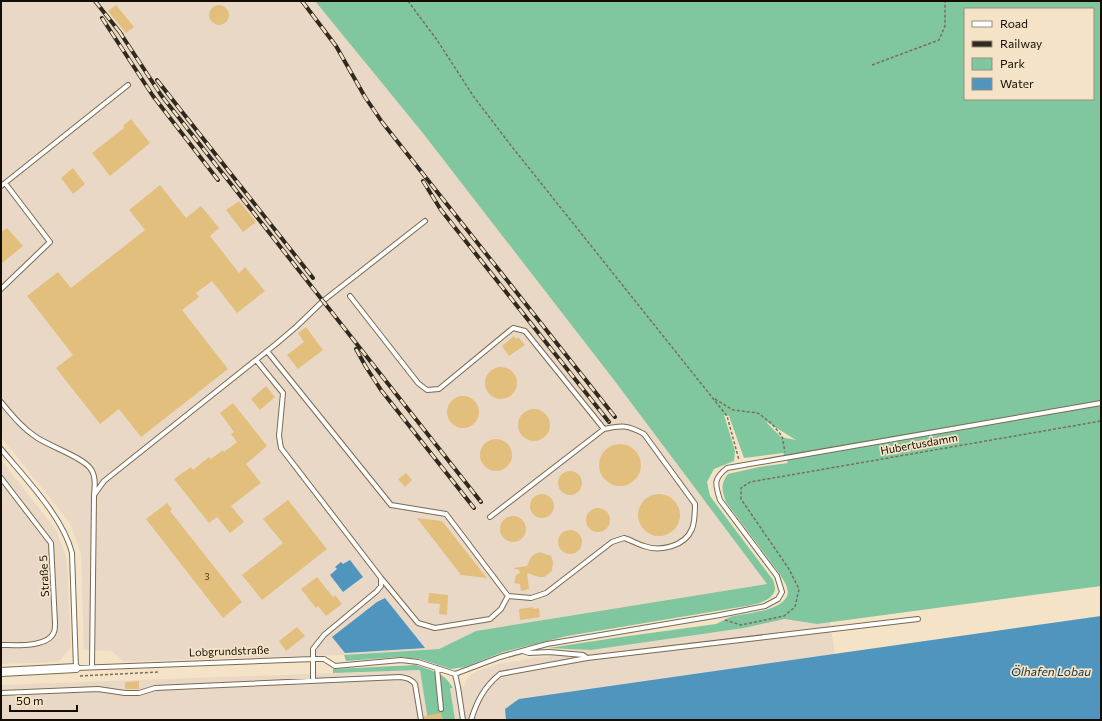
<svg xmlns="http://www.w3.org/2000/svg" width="1102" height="721" viewBox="0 0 1102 721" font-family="Commissioner,sans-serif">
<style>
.industrial{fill:#e9d8c6}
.green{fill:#80c69e;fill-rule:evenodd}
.water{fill:#4f95be}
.building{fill:#e3bf7d}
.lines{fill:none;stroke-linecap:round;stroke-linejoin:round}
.service-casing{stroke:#796b51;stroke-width:6}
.minor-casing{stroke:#796b51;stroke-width:10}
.path{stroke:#796e5c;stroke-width:1.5;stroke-dasharray:3 2;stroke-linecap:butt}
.service{stroke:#fff;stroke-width:4}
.minor{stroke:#fff;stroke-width:8}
.rail-casing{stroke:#30291d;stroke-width:4}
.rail{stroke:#f4e3c6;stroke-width:2.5;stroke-dasharray:8;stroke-linecap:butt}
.labels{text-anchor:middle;stroke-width:3.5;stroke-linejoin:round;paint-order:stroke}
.number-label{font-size:9px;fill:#473a22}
.street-label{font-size:11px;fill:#130d04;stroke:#f4e3c6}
.water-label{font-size:12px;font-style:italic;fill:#0f3041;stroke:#f4e3c6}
</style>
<rect width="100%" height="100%" fill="#f4e3c6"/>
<path class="industrial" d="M 1,1 L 315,1 L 422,132 L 614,380 L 767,584 L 476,631 L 439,649 L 344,655 L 219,658 L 124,662 L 112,651 L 84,650 L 81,554 L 70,523 L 1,437 Z
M 1,460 L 57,531 L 67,560 L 71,648 L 58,662 L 1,664 Z
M 785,619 L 817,624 L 830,622 L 845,720 L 455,720 L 450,688 L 464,686 L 469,676 L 477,671 L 499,664 L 540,657 L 549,657 L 549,648 L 591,650 L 744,628 Z
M 420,670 L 428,720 L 1,720 L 1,685 Z"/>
<path class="green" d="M 315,1 L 1101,1 L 1101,586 L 817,624 L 785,619 L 744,628 L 591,650 L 549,648 L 614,638 L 716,624 C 721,622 725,619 730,617 C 745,613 780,612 787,596 C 790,588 783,580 779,573 L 726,502 C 722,490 720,485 728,474 L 759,467 L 788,463 L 783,453 L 744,458 L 729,416 L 724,415 L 735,451 L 734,461 L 714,469 L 707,482 L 710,496 L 773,580 C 774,583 775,587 775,589 C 773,603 750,605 740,607 L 567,636 L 503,652 L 465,667 L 451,669 L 420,659 L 399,657 L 346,661 L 344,655 L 439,649 L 476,631 L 767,584 L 614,380 L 422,132 ZM 965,9 L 1093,9 L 1093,99 L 965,99 ZM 765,421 L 796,440 L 781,437 Z
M 416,665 C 432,671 444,672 453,688 L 450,688 L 455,720 L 428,720 L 420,670 L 333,673 L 333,669 Z"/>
<path class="water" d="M 350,560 L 363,577 L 343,592 L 330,575 L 337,569 L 335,567 L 341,562 L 343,564 Z
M 385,598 L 425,648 L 345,653 L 332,637 L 377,602 Z
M 1101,616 L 1101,720 L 506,720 L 505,709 L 519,699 Z"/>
<path class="building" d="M 116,5 L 134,27 L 126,33 L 108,11 Z
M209 15a10 10 0 1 1 20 0a10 10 0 1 1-20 0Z
M 131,119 L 150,143 L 110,176 L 92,153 L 124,128 L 123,126 Z
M 73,168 L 85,184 L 73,194 L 61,178 Z
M 160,185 L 186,218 L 201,206 L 219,228 L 210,236 L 239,273 L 245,267 L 265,291 L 237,313 L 212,281 L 196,293 L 199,297 L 182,310 L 228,369 L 141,437 L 119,409 L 100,424 L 56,368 L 73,355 L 27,296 L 58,272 L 71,288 L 145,230 L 129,210 Z
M 239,201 L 256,222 L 243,232 L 226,210 Z
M 7,228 L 23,246 L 1,264 L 1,232 Z
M 306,327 L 323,350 L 298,369 L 287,355 L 304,342 L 298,333 Z
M 514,336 L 516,339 L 518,337 L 525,345 L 509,356 L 502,346 Z
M485 383a16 16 0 1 1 32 0a16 16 0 1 1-32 0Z
M 266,386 L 275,397 L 260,410 L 251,399 Z
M447 412a16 16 0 1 1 32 0a16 16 0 1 1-32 0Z
M 233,403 L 267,446 L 246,464 L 261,483 L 231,506 L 244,522 L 230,533 L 217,517 L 209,523 L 174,479 L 191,467 L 193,470 L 209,457 L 211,459 L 223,450 L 224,452 L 237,442 L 231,434 L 234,432 L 220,413 Z
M518 425a16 16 0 1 1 32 0a16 16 0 1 1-32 0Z
M480 455a16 16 0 1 1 32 0a16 16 0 1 1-32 0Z
M599 465a21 21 0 1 1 42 0a21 21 0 1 1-42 0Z
M558 483a12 12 0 1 1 24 0a12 12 0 1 1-24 0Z
M 406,473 L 412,480 L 405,487 L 398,479 Z
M530 506a12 12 0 1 1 24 0a12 12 0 1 1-24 0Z
M638 515a21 21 0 1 1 42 0a21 21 0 1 1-42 0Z
M 288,500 L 327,549 L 262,600 L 242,575 L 283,543 L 263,519 Z
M 167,503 L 172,509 L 170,511 L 242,602 L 223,618 L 146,519 Z
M586 520a12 12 0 1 1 24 0a12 12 0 1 1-24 0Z
M500 529a13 13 0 1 1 26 0a13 13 0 1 1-26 0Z
M 417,518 L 442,521 L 487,578 L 461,575 Z
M558 542a12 12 0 1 1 24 0a12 12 0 1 1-24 0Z
M 540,552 L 551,556 L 553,562 L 552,571 L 544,577 L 539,577 L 527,573 L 529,589 L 521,591 L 520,584 L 514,583 L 516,575 L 520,573 L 519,570 L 513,568 L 527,566 L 531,557 L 535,554 Z
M 317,577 L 333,597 L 335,595 L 342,604 L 326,616 L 318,606 L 316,608 L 301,589 Z
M 429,593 L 448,595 L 447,615 L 439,614 L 440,604 L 428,603 Z
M 533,607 L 533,609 L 539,608 L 540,617 L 520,620 L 519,609 Z
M 297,627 L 305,636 L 286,651 L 279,641 Z
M 139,681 L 139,689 L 125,689 L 125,682 Z
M 441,713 L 443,720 L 424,720 L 424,716 Z"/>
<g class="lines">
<g class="service-casing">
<path id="service" d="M 5,183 L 128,85
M 1,186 L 5,183 L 50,242 L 1,289
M 350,296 L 418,383 L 427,390 L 439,389 L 513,328 L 525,331 L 604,429
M 267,351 L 391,505 L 446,514 L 508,596 L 501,609 L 490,619 L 435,628 L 418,623 L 381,578
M 256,360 L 283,393 L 279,436 L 281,448 L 381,578 L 381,586 L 377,591 L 324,635 L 313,649 L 313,680
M 1,402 C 12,415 22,428 36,437 C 49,446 82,457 90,468 C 96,475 95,486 94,495
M 1,449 C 25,478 63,517 72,553 L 76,668 L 313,659 L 324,659 L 335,666 L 401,660 L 418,662 L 455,674
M 1,478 L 51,543 L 55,623 C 55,626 55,630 54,632 C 48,648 15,645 1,645
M 490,517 L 604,429 C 622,425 628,425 644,434 L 695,504 C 695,512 695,521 692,529 C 685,546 661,552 644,546 C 637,544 631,540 624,538 L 612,542 L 546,593 L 531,598 L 508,596
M 523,651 L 529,653 L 549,652 L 583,655 L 587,658 L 918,619
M 92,667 L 94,495 L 104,481 L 276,344 L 296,327 L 323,301 L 425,221
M 437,668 L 441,709
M 455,674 L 500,657 L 547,644 L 720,615 L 765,606 L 778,599 L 782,592 L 777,576 L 720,500 C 715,484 713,479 727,468 L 1101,403
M 455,674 L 458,687 L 463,720
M 1,693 L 98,689 L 125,693 L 139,693 L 155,688 L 400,677 C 407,678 411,679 415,684 L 421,720
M 471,720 C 477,701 484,687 500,674 L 587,658"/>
</g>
<g class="minor-casing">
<path id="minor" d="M 1,672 L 76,668"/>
</g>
<path class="path" d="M 408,1 L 437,40 L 474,97 L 509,143 L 727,416 L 739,460
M 872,65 L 939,40 L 945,26 L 945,1
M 715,399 L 733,410 L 758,413 L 771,423 L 782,436 L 785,452
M 725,620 L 741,625 L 784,616 L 795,607 L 799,589 L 789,569 L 741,499 L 741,488 L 750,482 L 1101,421
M 80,676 L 158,672"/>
<use href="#service" class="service"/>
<use href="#minor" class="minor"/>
<g class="rail-casing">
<path id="rail" d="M 95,1 L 122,35
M 302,1 L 336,46 L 365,97 L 382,122 L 615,417
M 102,18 L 153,96 L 218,180
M 119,31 L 161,95 L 481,502
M 157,80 L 313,278
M 423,181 L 441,210 L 609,422
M 356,349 L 366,367 L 381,390 L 474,508"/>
</g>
<use href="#rail" class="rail"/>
</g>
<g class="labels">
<g class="number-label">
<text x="207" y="580">3</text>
</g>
<g class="street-label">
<text transform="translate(919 444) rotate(-10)" y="4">Hubertusdamm</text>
<text transform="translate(44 576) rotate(-93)" y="4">Straße 5</text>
<text transform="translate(229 651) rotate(-2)" y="4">Lobgrundstraße</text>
</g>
<g class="water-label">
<text x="1051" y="676">Ölhafen Lobau</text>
</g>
</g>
<rect width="1102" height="721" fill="none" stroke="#130d04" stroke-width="4"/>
<rect x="964" y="8" width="130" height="92" fill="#f4e3c6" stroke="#9a8d78"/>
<rect x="972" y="21" width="20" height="6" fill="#ffffff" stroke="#9a8d78"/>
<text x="1000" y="28" font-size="12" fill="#130d04">Road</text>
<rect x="972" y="41" width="20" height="6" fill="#30291d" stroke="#9a8d78"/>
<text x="1000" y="48" font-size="12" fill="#130d04">Railway</text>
<rect x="972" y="58" width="20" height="12" fill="#80c69e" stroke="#9a8d78"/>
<text x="1000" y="68" font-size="12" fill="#130d04">Park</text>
<rect x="972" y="78" width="20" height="12" fill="#4f95be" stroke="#9a8d78"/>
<text x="1000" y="88" font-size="12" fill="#130d04">Water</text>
<path d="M10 705v6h67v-6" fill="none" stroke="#130d04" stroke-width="2"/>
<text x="16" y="705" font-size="12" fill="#130d04" stroke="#f4e3c6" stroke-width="3" paint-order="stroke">50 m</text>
</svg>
